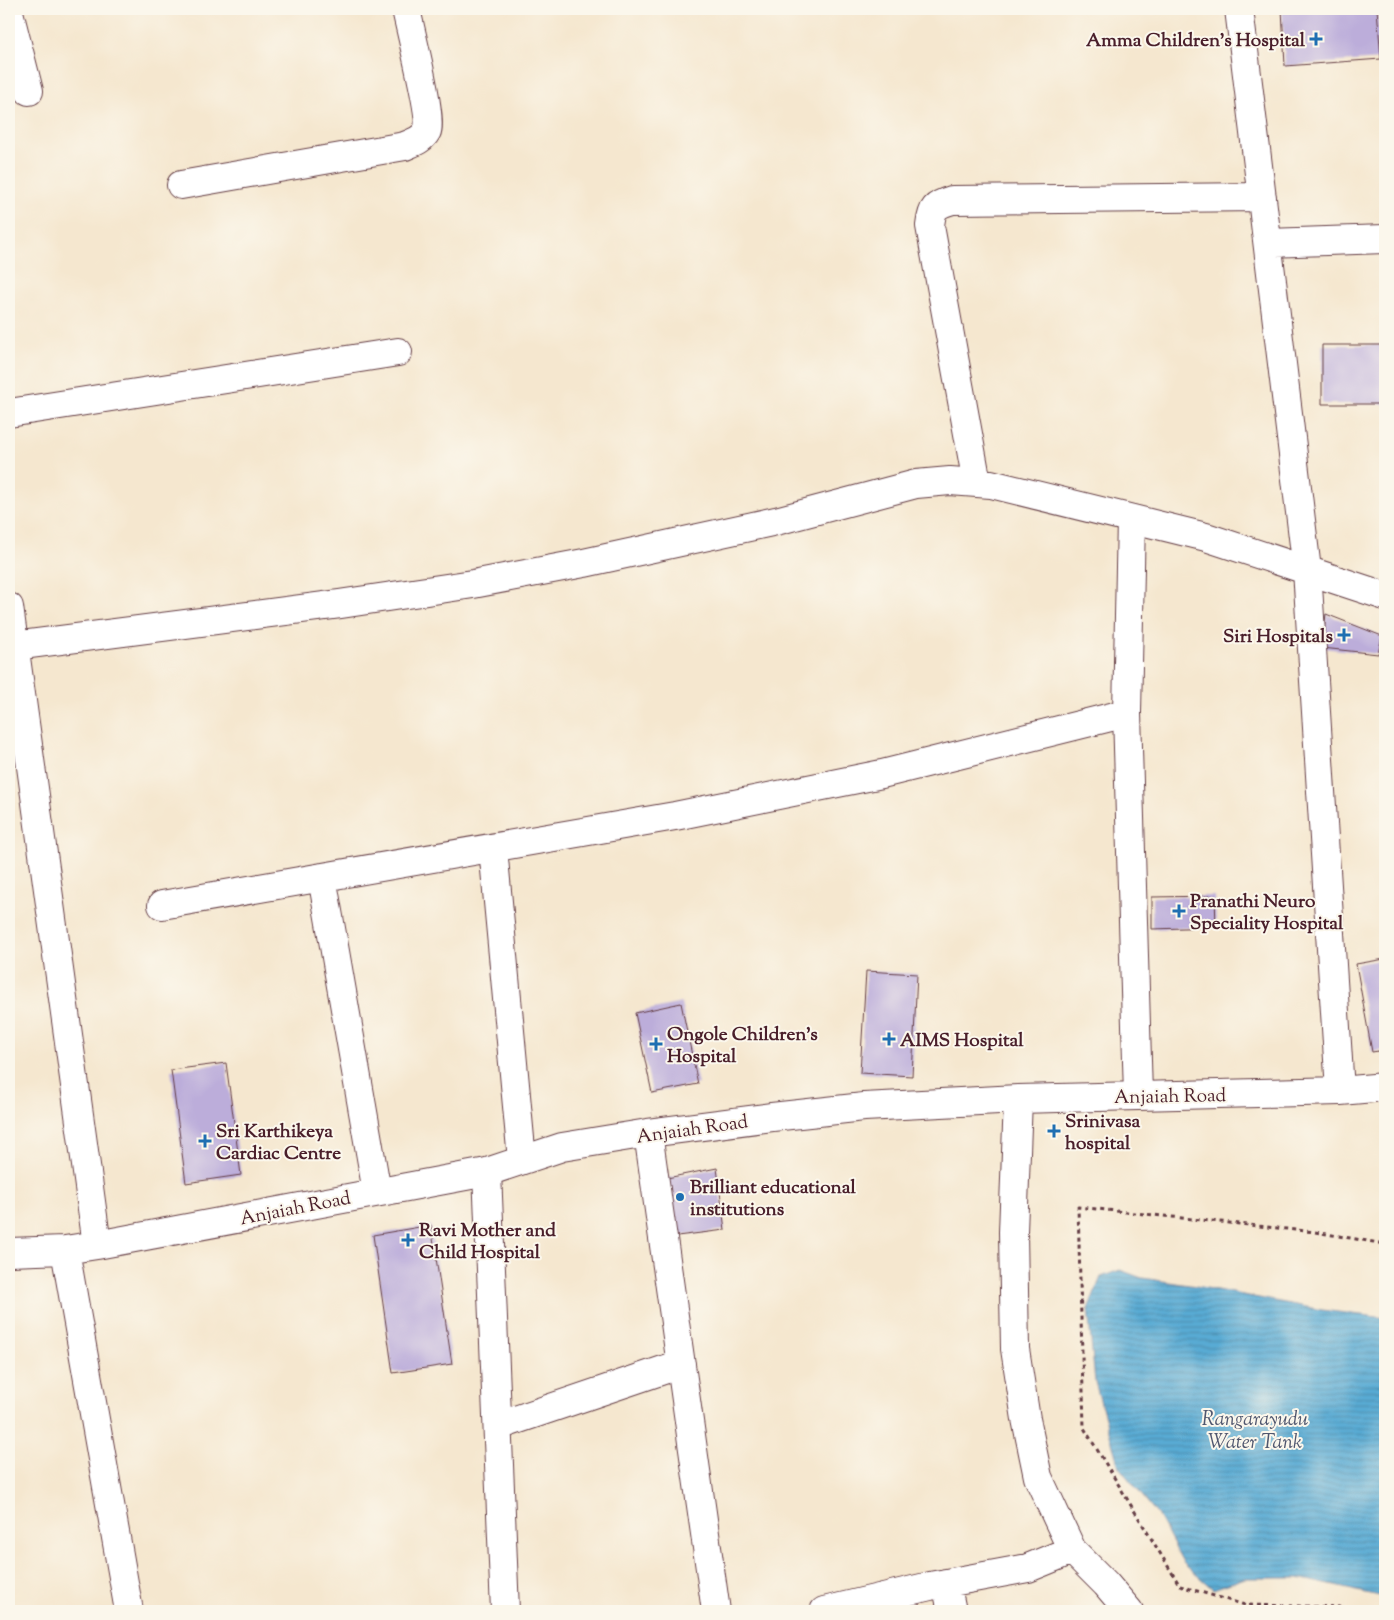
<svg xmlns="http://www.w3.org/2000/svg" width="1394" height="1620" viewBox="0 0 1394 1620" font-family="'Sorts Mill Goudy',serif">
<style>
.water{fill:url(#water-rules);stroke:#526580}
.building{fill:#bcadda}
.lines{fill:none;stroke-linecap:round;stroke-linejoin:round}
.minor-casing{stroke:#643d44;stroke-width:30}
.path{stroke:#643d44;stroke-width:3;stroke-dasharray:4 4;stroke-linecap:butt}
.minor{stroke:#fff;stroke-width:28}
.poi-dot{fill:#1f6fb2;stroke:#fbf7ec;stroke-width:2}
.labels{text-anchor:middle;stroke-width:4;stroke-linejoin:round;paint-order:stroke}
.poi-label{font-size:19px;font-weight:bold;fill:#4a1f2b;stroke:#fbf7ec;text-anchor:start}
.street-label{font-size:19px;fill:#4a1f2b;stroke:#fbf7ec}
.water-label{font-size:20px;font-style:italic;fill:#50576f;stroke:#fbf7ec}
</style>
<defs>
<pattern id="water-rules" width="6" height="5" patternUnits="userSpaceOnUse" patternTransform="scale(1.25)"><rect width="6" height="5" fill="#59abd4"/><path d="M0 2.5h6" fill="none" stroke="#4c8bac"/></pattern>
</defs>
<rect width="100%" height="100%" fill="#fbf7ec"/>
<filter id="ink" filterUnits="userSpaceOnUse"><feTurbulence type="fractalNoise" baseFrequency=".02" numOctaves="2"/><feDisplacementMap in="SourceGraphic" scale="10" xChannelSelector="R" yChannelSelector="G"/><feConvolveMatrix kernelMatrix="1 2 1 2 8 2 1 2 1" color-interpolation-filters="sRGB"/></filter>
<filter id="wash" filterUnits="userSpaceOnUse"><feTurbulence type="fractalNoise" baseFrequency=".0096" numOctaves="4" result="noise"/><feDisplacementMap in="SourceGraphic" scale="20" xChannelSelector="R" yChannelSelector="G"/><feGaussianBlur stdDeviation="1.12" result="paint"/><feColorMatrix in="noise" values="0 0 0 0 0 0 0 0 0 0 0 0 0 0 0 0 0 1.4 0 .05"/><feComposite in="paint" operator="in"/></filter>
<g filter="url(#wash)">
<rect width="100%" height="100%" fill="#f5e7cf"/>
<path class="water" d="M 1120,1270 L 1142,1278 L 1196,1286 L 1322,1310 L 1385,1318 L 1385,1599 L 1380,1596 L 1298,1578 L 1245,1578 L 1213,1589 L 1184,1564 L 1157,1514 L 1119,1467 L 1095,1382 L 1088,1309 L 1101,1277 Z"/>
<g id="blocks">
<path class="building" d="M 1282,9 L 1377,9 L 1381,59 L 1285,66 Z
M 1322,345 L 1385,345 L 1385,404 L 1322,404 Z
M 1326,614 L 1382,636 L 1378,654 L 1322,648 Z
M 1215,896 L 1216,927 L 1152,929 L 1152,897 Z
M 1385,959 L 1385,1050 L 1372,1052 L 1356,964 Z
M 866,971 L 917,974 L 912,1076 L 860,1073 Z
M 681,1003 L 698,1084 L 652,1093 L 635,1013 Z
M 226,1063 L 241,1175 L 186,1183 L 171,1070 Z
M 717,1168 L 725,1230 L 669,1237 L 662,1179 Z
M 431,1225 L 452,1364 L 393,1373 L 373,1235 Z"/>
</g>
</g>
<g filter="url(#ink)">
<use href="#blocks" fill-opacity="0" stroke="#643d44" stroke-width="1"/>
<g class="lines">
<g class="minor-casing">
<path id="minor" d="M 1239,9 L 1307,570 L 1340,1091
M 9,12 L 29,91
M 181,185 L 405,146 C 414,142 422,140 427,131 C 433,118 410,29 406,9
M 1268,243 L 1385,239
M 9,413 L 398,352
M 977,483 L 930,226 C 932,208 935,205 952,200 L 1262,197
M 1131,519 L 1127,713 L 1138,1095
M 9,607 L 97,1245
M 14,646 L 340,604 L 473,584 L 584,563 L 776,521 L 916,484 L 950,481 L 991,484 L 1206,537 L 1385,596
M 493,848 L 522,1160
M 322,877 L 377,1192
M 162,905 L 675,816 L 882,774 L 1127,713
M 1018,1099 L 1013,1232 L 1015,1349 L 1026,1419 L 1038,1477 L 1072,1550 L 1106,1584 L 1129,1611
M 648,1133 L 716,1611
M 487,1172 L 505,1611
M 65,1250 L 129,1611
M 9,1252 L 65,1250 L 97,1245 L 487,1172 L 562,1147 L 648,1133 L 772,1117 L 864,1107 L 1018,1099 L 1340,1091 L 1385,1087
M 498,1426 L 681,1364
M 946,1583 L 952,1611
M 824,1611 L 930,1586 L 1028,1568 L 1072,1550"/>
</g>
<path class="path" d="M 1348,1611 L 1340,1607 L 1245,1605 L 1180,1586 L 1084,1428 L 1078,1207 L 1315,1232 L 1385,1244"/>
<use href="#minor" class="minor"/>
</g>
</g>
<g class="poi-dot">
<path d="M1313.5 31.5h5v5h5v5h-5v5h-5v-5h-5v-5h5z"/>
<path d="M1341.5 627.5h5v5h5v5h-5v5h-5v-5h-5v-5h5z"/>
<path d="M1176.5 903.5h5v5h5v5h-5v5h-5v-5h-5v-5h5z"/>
<path d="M886.5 1031.5h5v5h5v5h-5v5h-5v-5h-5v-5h5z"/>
<path d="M653.5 1036.5h5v5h5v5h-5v5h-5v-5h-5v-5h5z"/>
<path d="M1051.5 1123.5h5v5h5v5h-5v5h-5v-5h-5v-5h5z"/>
<path d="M202.5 1133.5h5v5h5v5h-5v5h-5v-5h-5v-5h5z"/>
<circle cx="680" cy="1197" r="5"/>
<path d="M405.5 1232.5h5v5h5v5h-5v5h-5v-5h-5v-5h5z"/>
</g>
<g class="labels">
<g class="poi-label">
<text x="1305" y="46" text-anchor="end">Amma Children's Hospital</text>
<text x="1333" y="642" text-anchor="end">Siri Hospitals</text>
<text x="1190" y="907">Pranathi Neuro<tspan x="1190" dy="22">Speciality Hospital</tspan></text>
<text x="667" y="1040">Ongole Children's<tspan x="667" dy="22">Hospital</tspan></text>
<text x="900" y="1046">AIMS Hospital</text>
<text x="1065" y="1127">Srinivasa<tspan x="1065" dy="22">hospital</tspan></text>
<text x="216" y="1137">Sri Karthikeya<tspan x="216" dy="22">Cardiac Centre</tspan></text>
<text x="690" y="1193">Brilliant educational<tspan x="690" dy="22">institutions</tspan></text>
<text x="419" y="1236">Ravi Mother and<tspan x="419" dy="22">Child Hospital</tspan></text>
</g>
<g class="street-label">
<text transform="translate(1170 1095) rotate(-1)" y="7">Anjaiah Road</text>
<text transform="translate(692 1128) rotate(-8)" y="7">Anjaiah Road</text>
<text transform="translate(295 1207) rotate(-11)" y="7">Anjaiah Road</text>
</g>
<g class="water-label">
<text x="1255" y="1425">Rangarayudu<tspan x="1255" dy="23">Water Tank</tspan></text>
</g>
</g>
<rect width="1394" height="1620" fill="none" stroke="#fbf7ec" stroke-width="30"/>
</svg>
